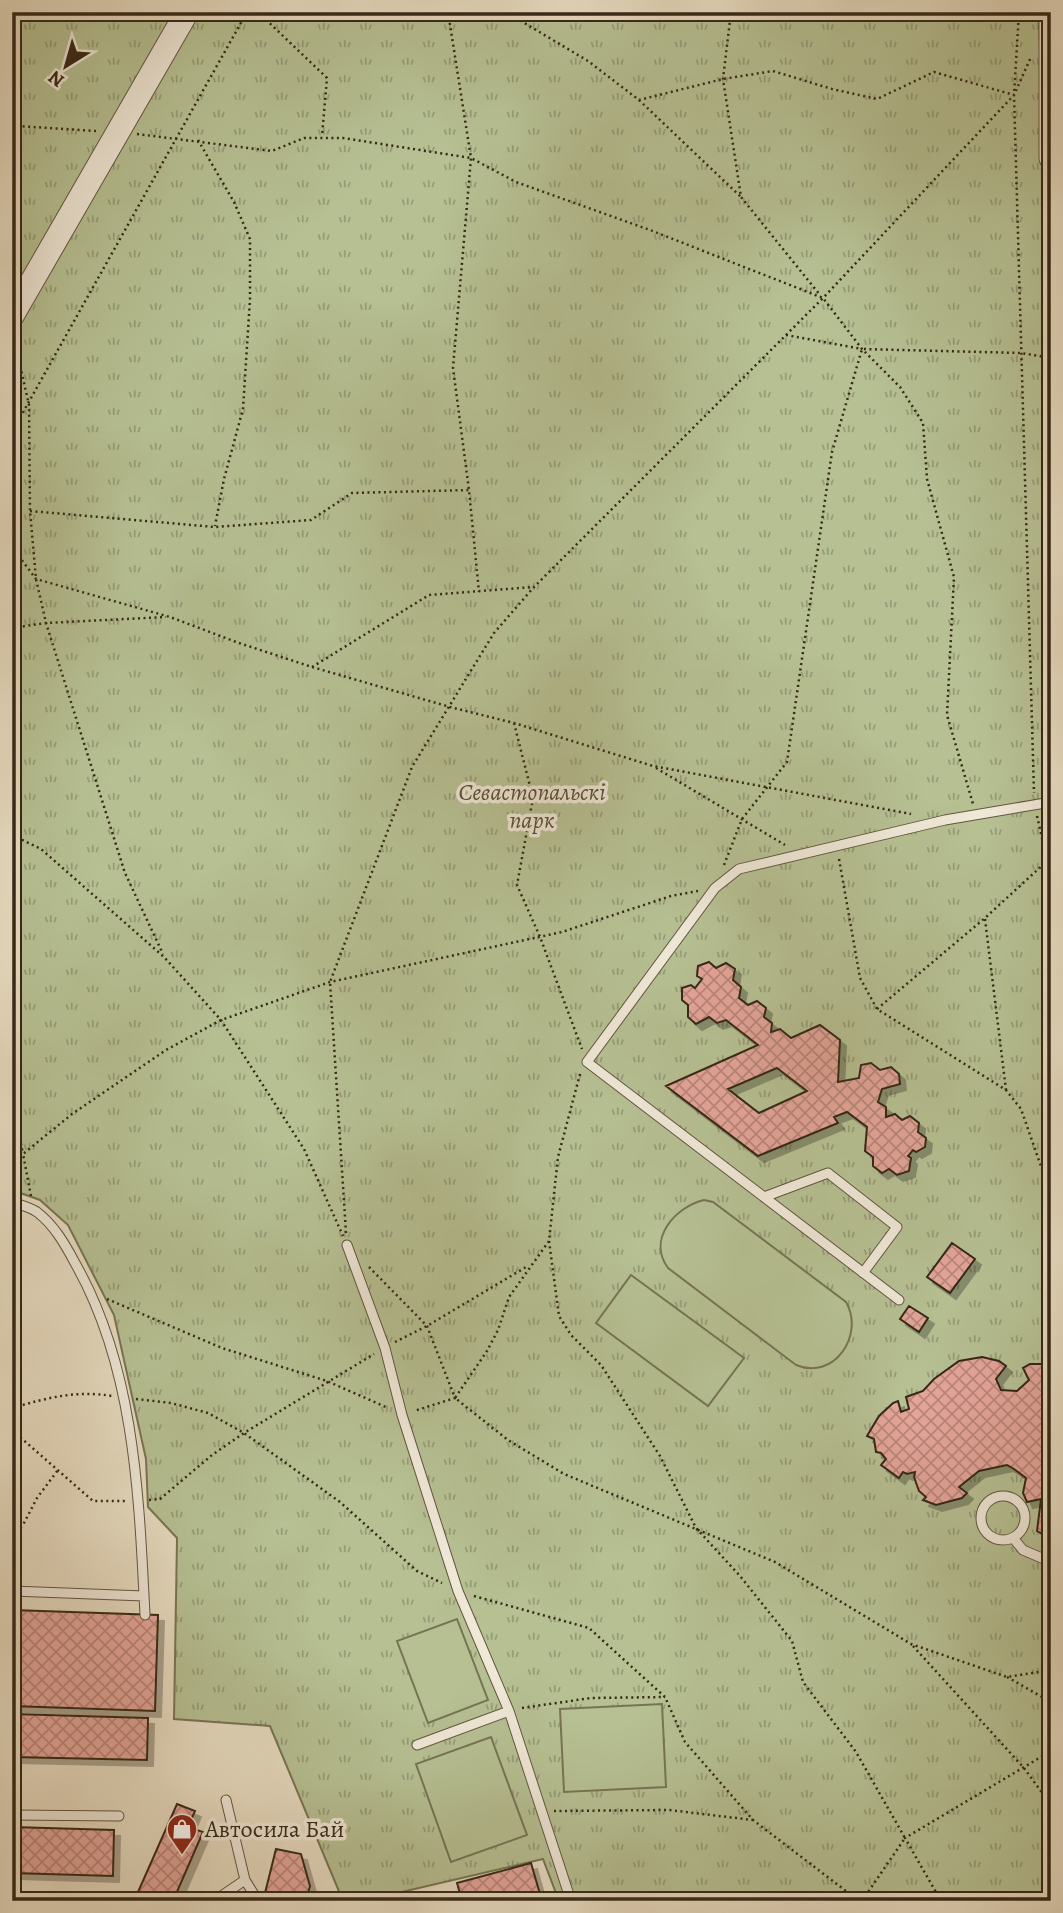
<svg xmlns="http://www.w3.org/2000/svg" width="1063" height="1913" viewBox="0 0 1063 1913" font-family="Alegreya,serif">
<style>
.park{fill:url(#park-tufts);stroke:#767454;stroke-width:2}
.pitch{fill:#b6c093;stroke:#767454;stroke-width:2}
.building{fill:url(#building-cross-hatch);stroke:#352816;stroke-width:2;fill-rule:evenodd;filter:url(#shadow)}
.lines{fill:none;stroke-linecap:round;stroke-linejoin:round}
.service-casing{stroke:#625541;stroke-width:11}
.tertiary-casing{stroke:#625541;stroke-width:25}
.path{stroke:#352816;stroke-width:2.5;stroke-dasharray:2 3.5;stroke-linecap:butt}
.service{stroke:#efe8d7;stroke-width:9}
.tertiary{stroke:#efe8d7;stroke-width:23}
.labels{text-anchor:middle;stroke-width:7;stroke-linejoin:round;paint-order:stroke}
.park-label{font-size:24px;font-style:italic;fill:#554e35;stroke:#efe8d7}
.poi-label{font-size:24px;fill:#352816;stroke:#efe8d7;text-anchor:start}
</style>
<defs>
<pattern id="park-tufts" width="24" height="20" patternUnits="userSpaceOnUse" patternTransform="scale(1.75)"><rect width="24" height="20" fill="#b6c093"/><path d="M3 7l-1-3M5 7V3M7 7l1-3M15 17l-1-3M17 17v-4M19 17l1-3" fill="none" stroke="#959c77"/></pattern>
<pattern id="building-cross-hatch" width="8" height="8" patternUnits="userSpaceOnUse" patternTransform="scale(1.75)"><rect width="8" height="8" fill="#e4a599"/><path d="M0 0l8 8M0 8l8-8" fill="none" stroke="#ba867c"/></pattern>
<filter id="shadow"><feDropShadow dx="6" dy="6" stdDeviation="0" flood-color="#0004"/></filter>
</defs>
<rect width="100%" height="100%" fill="#e7dcc1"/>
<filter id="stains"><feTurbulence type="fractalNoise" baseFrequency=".00286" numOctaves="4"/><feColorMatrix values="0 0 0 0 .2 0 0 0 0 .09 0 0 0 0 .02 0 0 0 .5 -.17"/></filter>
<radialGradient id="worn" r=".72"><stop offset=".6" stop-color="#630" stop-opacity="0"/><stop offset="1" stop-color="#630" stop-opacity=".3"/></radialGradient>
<path class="park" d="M 12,12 L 176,12 L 12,296 Z
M 199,12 L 1014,12 L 1039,16 L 1051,422 L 1051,1901 L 559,1901 L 543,1859 L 363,1901 L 343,1901 L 270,1726 L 174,1719 L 177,1538 L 148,1507 L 146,1459 L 114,1315 L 68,1225 L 40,1200 L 12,1190 L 12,338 Z"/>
<path class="pitch" d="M 704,1200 L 713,1202 L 846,1302 C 865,1335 834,1381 796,1365 L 668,1268 C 647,1239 675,1207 704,1200 Z
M 631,1275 L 744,1358 L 708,1406 L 596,1323 Z
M 457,1619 L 488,1700 L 428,1723 L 397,1641 Z
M 662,1704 L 666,1787 L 564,1792 L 560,1709 Z
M 491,1737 L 527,1835 L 451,1862 L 416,1764 Z"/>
<path class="building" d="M 709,962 L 716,968 L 726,963 L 735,969 L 733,980 L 741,987 L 739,998 L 748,1005 L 757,1001 L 766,1008 L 764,1017 L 772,1023 L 771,1032 L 780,1029 L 791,1038 L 820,1025 L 840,1040 L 838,1082 L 859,1078 L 861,1065 L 871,1063 L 880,1070 L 891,1067 L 899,1074 L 900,1084 L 882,1089 L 878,1102 L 886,1107 L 886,1117 L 895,1114 L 902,1120 L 910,1116 L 919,1123 L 918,1132 L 926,1138 L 925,1147 L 916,1152 L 913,1150 L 908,1156 L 911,1158 L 909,1171 L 897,1175 L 889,1169 L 882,1173 L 873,1166 L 873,1157 L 865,1151 L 867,1127 L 847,1112 L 834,1117 L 838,1123 L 758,1156 L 666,1086 L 758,1045 L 726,1020 L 717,1023 L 709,1017 L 696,1024 L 688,1017 L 688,1005 L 682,1000 L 682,988 L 691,985 L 695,988 L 702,979 L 697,976 L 698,966 ZM 777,1068 L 807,1091 L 759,1113 L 728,1089 Z
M 952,1243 L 975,1259 L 950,1293 L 927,1277 Z
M 909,1306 L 928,1318 L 919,1332 L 900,1319 Z
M 982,1357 L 999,1361 L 1006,1366 L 996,1379 L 1001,1390 L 1017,1391 L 1029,1380 L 1023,1368 L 1030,1364 L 1051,1364 L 1051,1539 L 1037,1531 L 1041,1499 L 1027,1502 L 1023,1493 L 1026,1478 L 1014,1469 L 1007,1465 L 979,1471 L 959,1487 L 967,1493 L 962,1498 L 936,1505 L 923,1500 L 926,1497 L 919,1491 L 914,1477 L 915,1472 L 907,1474 L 903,1472 L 899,1478 L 881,1465 L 886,1459 L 881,1453 L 876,1452 L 874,1439 L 867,1436 L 879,1416 L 893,1403 L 898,1401 L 901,1412 L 909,1409 L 906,1397 L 923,1391 L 934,1379 L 959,1361 Z
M 12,1610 L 158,1615 L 155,1711 L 12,1706 Z
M 12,1714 L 148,1718 L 147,1760 L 12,1757 Z
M 177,1804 L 195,1811 L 188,1827 L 203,1832 L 173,1901 L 134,1901 Z
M 12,1827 L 114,1830 L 113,1876 L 12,1873 Z
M 276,1849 L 301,1854 L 310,1886 L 306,1901 L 293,1901 L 265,1893 Z
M 531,1863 L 542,1901 L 462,1901 L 457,1883 Z"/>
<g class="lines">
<g class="service-casing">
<path id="service" d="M 764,1197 L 828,1173 L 897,1227 L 863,1273
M 12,1202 C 20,1205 30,1207 37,1212 C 54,1225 65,1244 75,1263 C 135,1368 139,1497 145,1615
M 347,1245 L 385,1348 L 402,1415 L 458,1591 L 509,1711 L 571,1901
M 899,1300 L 587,1062 L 715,888 L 739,869 L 945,820 L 1051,802
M981 1518a22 22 0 1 1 44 0a22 22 0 1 1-44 0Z
M 1013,1538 L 1023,1550 L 1051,1562
M 12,1591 L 144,1596
M 417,1745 L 509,1711
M 226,1800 L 245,1880
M 12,1815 L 119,1816
M 214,1901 L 245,1880 L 258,1901"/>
</g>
<g class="tertiary-casing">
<path id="tertiary" d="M 1051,14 L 1051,158
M 12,316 L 187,12"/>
</g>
<path class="path" d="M 258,12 L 327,78 L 322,136
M 448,12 L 471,158 L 453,368 L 469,490 L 479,592
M 506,12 L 588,61 L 639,100 L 723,79 L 773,71 L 832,89 L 877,99 L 934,72 L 1014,95
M 731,12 L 723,79 L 741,197 L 820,295
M 1019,12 L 1014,95 L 1034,793
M 639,100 L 741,197
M 12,124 L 18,126 L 96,131
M 137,134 L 272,151 L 304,138 L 343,138 L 471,158 L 516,182 L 650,230 L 823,298 L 862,349 L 900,387 L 923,423 L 927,479 L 954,577 L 947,715 L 973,804
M 198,140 L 234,202 L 250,239 L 250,299 L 243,409 L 224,479 L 215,526
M 13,334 L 29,405 L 30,511 L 36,579 L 46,623 L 125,873 L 163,954
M 786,335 L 862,349
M 12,432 L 247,12
M 30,511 L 215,527 L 311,520 L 352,493 L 469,490
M 12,547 L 36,579 L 170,617 L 239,643 L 312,667 L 450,707 L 514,723 L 653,766 L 911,814
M 12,628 L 46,623 L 166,617
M 312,667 L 429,595 L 533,587
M 514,723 L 533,798 L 517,885 L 540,937 L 582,1049
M 656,768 L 785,845
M 1037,816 L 1051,878
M 12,835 L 41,849 L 164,957 L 221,1020 L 304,1149 L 343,1236
M 839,859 L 860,978 L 877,1009 L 1006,1090 L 1021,1109 L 1051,1195
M 724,865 L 742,819 L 787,762 L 832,452 L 862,349 L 1021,353 L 1051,358
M 985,919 L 1006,1090
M 877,1009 L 985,918 L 1046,862
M 580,1074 L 558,1157 L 549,1241 L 509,1297 L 498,1330 L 487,1351 L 455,1398 L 508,1440 L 564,1474 L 775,1562 L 911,1644 L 1007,1677 L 1051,1670
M 12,1100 L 23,1154
M 31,1196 L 23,1154 L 72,1114 L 166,1050 L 221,1020 L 330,982 L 562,932 L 671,896 L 698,891
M 346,1233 L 330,982 L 412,767 L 494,633 L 534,587 L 823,298 L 1014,95 L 1031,57
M 549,1241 L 559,1316 L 571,1335 L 601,1365 L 660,1456 L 696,1528 L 740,1576 L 792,1641 L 803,1682 L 856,1752 L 905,1838 L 862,1901
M 369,1267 L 427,1326 L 455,1398 L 414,1411
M 107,1299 L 222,1348 L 327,1381 L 388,1408
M 395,1342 L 427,1326 L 526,1267
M 136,1399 L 171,1403 L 208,1413 L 244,1433 L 340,1502 L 417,1571 L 442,1583
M 12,1408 C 47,1398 75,1390 112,1396
M 12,1430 L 93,1501 L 125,1501
M 149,1500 L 160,1499 L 212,1455 L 244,1433 L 374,1354
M 12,1535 L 23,1525 L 37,1498 L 58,1470
M 474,1596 L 589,1628 L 665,1697 L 685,1742 L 753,1820 L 859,1901
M 913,1646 L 1024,1768 L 1051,1805
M 1007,1677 L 1051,1702
M 522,1708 L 591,1698 L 665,1697
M 554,1811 L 669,1810 L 753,1820
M 941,1901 L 905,1838 L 1051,1751"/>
<use href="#service" class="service"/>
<use href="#tertiary" class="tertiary"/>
</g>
<defs>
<g id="shop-pin" transform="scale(1.575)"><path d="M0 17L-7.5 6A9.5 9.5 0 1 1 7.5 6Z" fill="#8f2418" stroke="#efe8d7"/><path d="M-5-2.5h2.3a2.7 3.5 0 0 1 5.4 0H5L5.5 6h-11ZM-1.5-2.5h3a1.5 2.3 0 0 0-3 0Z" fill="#fff"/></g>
</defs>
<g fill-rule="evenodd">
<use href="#shop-pin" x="182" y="1829"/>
</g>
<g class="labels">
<g class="park-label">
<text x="532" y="800">Севастопальскі<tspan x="532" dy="28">парк</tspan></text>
</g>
<g class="poi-label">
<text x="205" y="1837">Автосила Бай</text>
</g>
</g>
<rect width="1063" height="1913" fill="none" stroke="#e7dcc1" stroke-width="42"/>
<rect x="14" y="14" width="1035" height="1885" fill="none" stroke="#352816" stroke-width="3.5"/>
<rect x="21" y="21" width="1021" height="1871" fill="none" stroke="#352816" stroke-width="2"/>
<g transform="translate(66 66) rotate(217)" stroke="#efe8d7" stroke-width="5" paint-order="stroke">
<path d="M0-5L12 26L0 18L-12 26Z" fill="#352816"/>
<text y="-10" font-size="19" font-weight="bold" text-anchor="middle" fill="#352816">N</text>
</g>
<rect width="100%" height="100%" filter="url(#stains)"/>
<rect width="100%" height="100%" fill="url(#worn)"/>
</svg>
